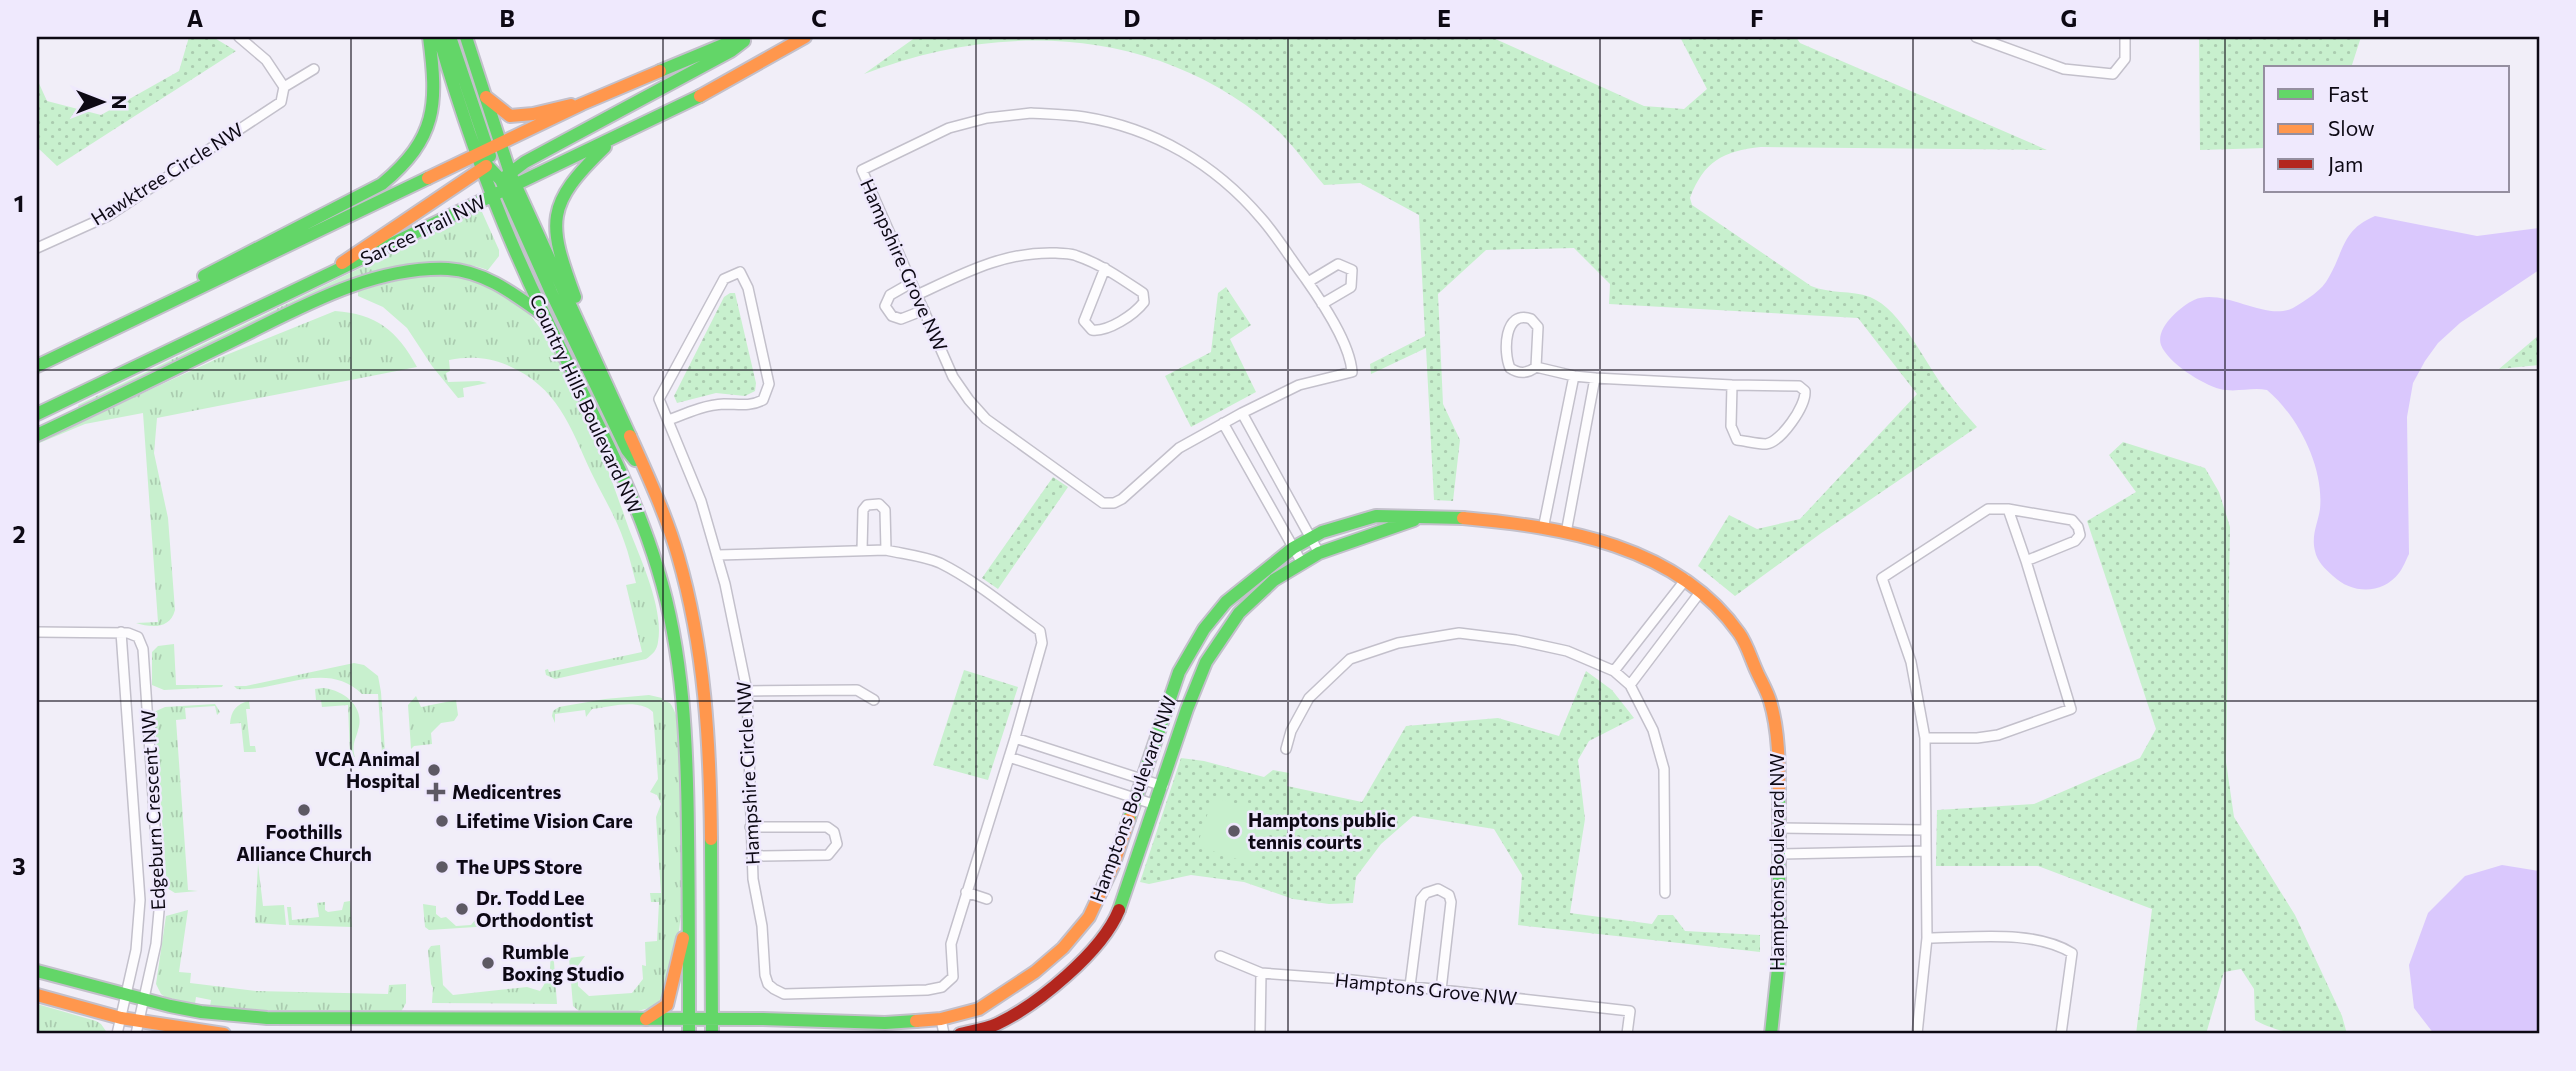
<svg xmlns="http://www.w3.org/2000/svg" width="2576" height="1071" viewBox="0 0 2576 1071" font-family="Commissioner,sans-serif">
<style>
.grass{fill:url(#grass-tufts)}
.park{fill:url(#park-dots)}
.pitch{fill:#c8f0ce}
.water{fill:#dac8fd}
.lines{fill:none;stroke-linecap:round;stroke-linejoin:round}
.street-casing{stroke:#c3c0cb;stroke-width:12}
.fast-casing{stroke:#c3c0cb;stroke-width:16}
.slow-casing{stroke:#c3c0cb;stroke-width:16}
.jam-casing{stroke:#c3c0cb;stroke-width:16}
.street{stroke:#fdfcfe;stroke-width:9}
.fast{stroke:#63d668;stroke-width:12}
.slow{stroke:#ff974d;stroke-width:12}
.jam{stroke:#b3261e;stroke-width:12}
.grid{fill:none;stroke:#0d0914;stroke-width:2;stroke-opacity:0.55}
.poi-dot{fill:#5d5964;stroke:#efe9fd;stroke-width:2.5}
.labels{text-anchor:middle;stroke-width:5;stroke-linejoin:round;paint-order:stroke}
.street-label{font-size:19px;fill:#0d0914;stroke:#efe9fd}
.poi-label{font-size:19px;font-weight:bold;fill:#0d0914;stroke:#efe9fd;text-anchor:start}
.neatline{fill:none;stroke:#0d0914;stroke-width:2.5}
.grid-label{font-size:23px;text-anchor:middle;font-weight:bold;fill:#0d0914}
</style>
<defs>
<pattern id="grass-tufts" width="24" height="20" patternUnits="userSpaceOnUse" patternTransform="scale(1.75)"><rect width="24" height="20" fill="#c8f0ce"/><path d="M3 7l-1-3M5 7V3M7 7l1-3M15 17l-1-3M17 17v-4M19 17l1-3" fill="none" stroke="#abccb0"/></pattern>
<pattern id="park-dots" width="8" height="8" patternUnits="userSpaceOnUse" patternTransform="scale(1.75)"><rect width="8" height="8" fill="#c8f0ce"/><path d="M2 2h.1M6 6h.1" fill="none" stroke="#abccb0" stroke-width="1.8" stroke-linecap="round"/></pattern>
</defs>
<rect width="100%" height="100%" fill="#f1eef8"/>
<path class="grass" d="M 478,211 L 482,212 L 499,250 L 499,256 L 488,270 C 437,252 391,266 342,284 L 80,410 L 78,405 Z
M 419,275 C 452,275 484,277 511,297 C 566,339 606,464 629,529 C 641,560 664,609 658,642 C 657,650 653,654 646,659 L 555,679 L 546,675 L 545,670 L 548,669 L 549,672 L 642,652 L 626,585 L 636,583 C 632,569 629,554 624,541 C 616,517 602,495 591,472 C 570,426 557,386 507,365 C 488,357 470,356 449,360 L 450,371 L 446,373 L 448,382 L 479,381 L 487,383 L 463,388 L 464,397 L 458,398 L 432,366 L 407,328 L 383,307 L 358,296 L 358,291 Z
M 335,311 C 376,314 397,330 417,367 L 157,418 L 154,453 L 168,518 L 175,610 C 170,629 152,628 136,623 L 158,622 L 143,413 L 85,424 L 37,444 L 37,442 L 221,357 Z
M 174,644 L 176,685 L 223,685 L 222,687 L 164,690 L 152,685 L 152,652 L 158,646 Z
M 354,663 L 364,665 L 378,676 L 381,692 L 386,767 L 383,768 L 378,694 L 362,694 C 326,659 280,692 237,689 L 234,686 L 246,686 Z
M 322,688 C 342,689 366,706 358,730 C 356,739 351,745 355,757 L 350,756 L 348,705 L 322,707 L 321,700 L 316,700 L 315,689 Z
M 649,695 L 662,698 L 662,700 L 670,703 C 683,722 680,749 681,771 C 685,846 686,924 667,997 L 662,995 L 657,1006 L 634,1012 L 580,1012 L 573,1006 L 569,958 L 585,956 L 577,967 L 578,986 L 589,996 L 632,993 L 643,979 L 642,965 L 646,966 L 645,942 L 657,941 L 659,902 L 651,902 L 650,893 L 661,893 L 656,817 L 661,804 L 657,795 L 650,792 L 658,779 L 653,712 C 639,698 610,707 592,709 L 586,717 L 585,710 L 555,714 L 555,723 L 552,716 L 553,711 L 559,707 L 605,699 Z
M 416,696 L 421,707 L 456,700 L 458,715 L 454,721 L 441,723 L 431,733 L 432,744 L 414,746 L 411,749 L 408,705 Z
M 249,701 L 250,709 L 246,709 L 250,746 L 255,746 L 256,752 L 244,752 L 241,723 L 230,724 C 231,711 236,704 249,701 Z
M 215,704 L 220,712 L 217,715 L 215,706 L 185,708 L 186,719 L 176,720 L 188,890 L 198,891 L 175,893 L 167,888 L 154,712 L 165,707 Z
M 258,864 L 263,906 L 284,905 L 286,925 L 255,923 Z
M 350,901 L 352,927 L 289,925 L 287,907 L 291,907 L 292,920 L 319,917 L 317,903 L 325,902 L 325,910 L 328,912 L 342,910 L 344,902 Z
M 423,904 L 436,906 L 436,914 L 441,918 L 446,917 L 456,926 L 471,925 L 481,913 L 482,924 L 491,923 L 491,926 L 429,930 L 425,927 Z
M 188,910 L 179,972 L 191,973 L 190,983 L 256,991 L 388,994 L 389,985 L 406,984 L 406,1003 L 401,1012 L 289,1012 L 210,1006 L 211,1000 L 196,997 L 195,1004 L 168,999 L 161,994 L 156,984 L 166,916 Z
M 440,945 L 443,985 L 453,995 L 527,987 L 540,991 C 551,976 551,967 550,948 L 553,948 L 557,1004 L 432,1003 L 433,988 L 431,984 L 428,950 L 431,946 Z
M 37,1004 L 96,1021 L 101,1024 L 108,1034 L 50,1034 L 37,1031 Z"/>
<path class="park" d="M 189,37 L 213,37 L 236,51 L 57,166 L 37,147 L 37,79 L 47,101 L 101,115 L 179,71 Z
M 916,37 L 1491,37 L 1644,106 L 1684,109 L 1707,89 L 1680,37 L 1796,37 L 1800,43 L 2047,150 L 1761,147 C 1723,151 1704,161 1690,198 L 1692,205 L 1811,286 C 1830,294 1851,290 1870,297 C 1902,310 1924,362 1945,389 C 1955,402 1966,415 1977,427 L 1820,534 L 1735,596 L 1698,566 L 1729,515 L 1757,529 L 1800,519 L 1917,394 L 1858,318 L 1609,304 L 1610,284 L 1574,248 L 1486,250 L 1438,294 L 1443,404 L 1460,440 L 1453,501 L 1434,500 L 1426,348 L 1371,374 L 1370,364 L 1425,336 L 1419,215 L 1360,183 L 1324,185 C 1308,167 1293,144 1275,128 C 1159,27 1003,20 864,74 Z
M 2199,37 L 2361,37 L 2351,68 L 2266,68 L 2266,148 L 2200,150 Z
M 1226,287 L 1251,325 L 1230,339 L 1256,392 L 1191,427 L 1165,376 L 1211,352 L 1218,293 Z
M 730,293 L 735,293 L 756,383 L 755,391 L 745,396 L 716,393 L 677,403 L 674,396 L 724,297 Z
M 2539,335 L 2539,365 L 2499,369 Z
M 2123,442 L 2205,468 L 2219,492 L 2230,527 L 2226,762 L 2234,817 L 2295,915 L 2342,1016 L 2347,1034 C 2313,1034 2284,1037 2255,1020 L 2254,989 L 2241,969 L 2224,972 L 2206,1034 L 2136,1034 L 2152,909 L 2038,866 L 1936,866 L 1937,810 L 2034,804 L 2140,758 L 2156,729 L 2087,521 L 2136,492 L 2109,455 Z
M 1053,477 L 1068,487 L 998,589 L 982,578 Z
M 964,670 L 1018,687 L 988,780 L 933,765 Z
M 1586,671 L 1612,690 L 1634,718 L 1589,741 L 1578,760 L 1585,819 L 1570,913 L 1652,924 L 1658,915 L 1673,915 L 1685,931 L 1760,935 L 1760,952 L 1518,925 L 1522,875 L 1494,829 L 1413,816 L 1381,844 L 1356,877 L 1353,903 L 1329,904 L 1293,899 L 1244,882 L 1191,875 L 1149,884 L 1140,882 L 1181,758 L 1204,761 L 1264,777 L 1273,770 L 1289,773 L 1287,786 L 1362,802 L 1406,726 L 1498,718 L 1559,736 Z"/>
<path class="pitch" d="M 1213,797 L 1270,815 L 1255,865 L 1197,846 Z"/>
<path class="water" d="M 2375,216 L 2477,236 L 2539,228 L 2539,270 L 2460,323 L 2438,343 L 2425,361 L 2413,383 L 2407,417 L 2409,554 C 2406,560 2403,568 2399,573 C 2382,595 2352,594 2333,576 C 2325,569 2317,561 2315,551 C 2311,535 2318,523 2320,509 C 2324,467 2298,416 2267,390 C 2251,387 2236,393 2220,389 C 2202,384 2168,363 2161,345 C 2155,328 2181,306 2194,300 C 2223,287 2266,322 2293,308 C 2306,300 2322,291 2329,277 C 2345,249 2342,230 2375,216 Z
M 2502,865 L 2539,871 L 2539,1034 L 2434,1034 L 2414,1008 L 2409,965 L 2428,913 L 2465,876 Z"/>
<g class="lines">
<g class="street-casing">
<path id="street" d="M 1976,37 L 2064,69 L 2113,74 L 2125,59 L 2125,37
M 284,87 L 314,69
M 1031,113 C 1048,114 1067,114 1084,117 C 1154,128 1215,164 1261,218 C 1277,236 1290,258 1305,278 C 1322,302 1350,343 1352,372 L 1299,385 L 1242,413 L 1179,448 L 1122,499 L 1114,503 L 1103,503 L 986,419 L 969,400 L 953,377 L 862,170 L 949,128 L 987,118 Z
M 37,248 L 108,216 L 281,102 L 284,87 L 266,60 L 239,37
M 1308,282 L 1338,264 L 1352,270 L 1351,287 L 1322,304
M 911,283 L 890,295 L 885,306 L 892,316 L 901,319 L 924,310
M 917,295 C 962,274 1004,251 1056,253 C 1063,254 1071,253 1077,256 C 1101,264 1122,279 1143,293 L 1144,302 C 1134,315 1108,332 1092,330 L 1084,321 L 1105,268
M 1536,367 L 1538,327 L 1531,319 C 1504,309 1503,352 1510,368 C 1519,374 1527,374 1536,367 L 1574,376 L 1595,378 L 1732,385 L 1799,386 L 1805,391 C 1806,406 1781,442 1766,444 C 1757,444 1746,441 1737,440 L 1731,426 L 1732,385
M 1242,413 L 1319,553
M 669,420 C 687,413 704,405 724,404 C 739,404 749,407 763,400 L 769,384 L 748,288 L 740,272 L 724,279 L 659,399 L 701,501 L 725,584 L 747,691 L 753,879 L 762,926 L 765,975 L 768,984 L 774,989 L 784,994 L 927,990 L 942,987 L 953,977 L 951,944 L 1015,738 L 1042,643 L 1040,631 C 1008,608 976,581 940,563 C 924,556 903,554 886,550 L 718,555
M 1223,423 L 1302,563
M 1543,529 L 1574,376
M 1566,533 L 1595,378
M 862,550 L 863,510 L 867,505 L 879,504 L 885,510 L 886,550
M 37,632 L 128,633 L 138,637 L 143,649 L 160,900 L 156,944 L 136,1034
M 1614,671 L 1686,579
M 1630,685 L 1701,591
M 747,691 L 857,690 L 874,700
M 1015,738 L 1163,786
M 1925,738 L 1977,738 L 1998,735 L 2071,709 L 2026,561 L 2008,509
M 1286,749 L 1291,731 L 1309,698 L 1350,659 L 1398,643 L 1459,633 L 1516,640 L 1567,651 L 1614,671 L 1630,685 L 1653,730 L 1664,769 L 1665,893
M 1009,757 L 1156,805
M 750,827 L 827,827 L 834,832 L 837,844 L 828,855 L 753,856
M 1779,828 L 1926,830
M 1780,854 L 1926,851
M 966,892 L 987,899
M 1927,938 C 1972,938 2033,929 2072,953 L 2061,1034
M 1220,956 L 1261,973 L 1343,979 L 1630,1011 L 1627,1034
M 1410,986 L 1421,899 L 1426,893 L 1438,889 L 1449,895 L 1451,902 L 1441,990
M 941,1019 L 944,1034
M 117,1034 L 136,950 L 140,900 L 121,632
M 1260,1034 L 1261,973
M 1917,1034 L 1927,938 L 1925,738 L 1911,662 L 1882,578 L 1988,509 L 2008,509 L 2072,520 L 2078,527 L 2080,535 L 2075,541 L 2026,561"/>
</g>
<g class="fast-casing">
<path id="fast" d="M 439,37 C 466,132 501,225 544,314 C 584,399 631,480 658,570 C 684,655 687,745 688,833 C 689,900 689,967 689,1034
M 450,37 L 490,156
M 466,37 L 510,173 L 630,436
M 660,71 L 742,37
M 480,158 L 501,180 L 551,292 L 627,450 L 635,460
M 505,177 L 525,162 L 731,51 L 744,41
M 204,276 L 382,184 C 437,138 438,105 429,37
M 575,297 C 547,222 545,205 605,147
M 37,366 L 428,178
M 37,414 L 700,96
M 37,435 C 99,406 162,375 224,345 C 293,312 368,266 448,269 C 484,271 514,294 542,314
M 1129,819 L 1179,672 L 1204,629 L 1226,602 L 1293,548 L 1322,532 L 1376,516 L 1463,518
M 711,839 L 712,1034
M 1119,910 L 1187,709 L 1206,662 L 1239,613 L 1274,580 L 1319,553 L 1414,520
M 37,971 L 170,1006 L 201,1012 L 267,1018 L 763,1019 L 885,1023 L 916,1021
M 1771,1034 L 1779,959 L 1779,796"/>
</g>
<g class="slow-casing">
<path id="slow" d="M 700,96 L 805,37
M 486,97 L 510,116 L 533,114 L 571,105
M 428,178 L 582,104 L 660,71
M 342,263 L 486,166
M 630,436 C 648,476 666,515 678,556 C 705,649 710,743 711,839
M 1463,518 C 1563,527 1677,545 1739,633 C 1747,644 1751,659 1757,672 C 1761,681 1767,691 1770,701 C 1779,731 1779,765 1779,796
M 37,995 L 121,1018 L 224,1034
M 646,1019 L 667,1005 L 683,938
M 916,1021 L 941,1019 L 979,1009 L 1035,972 L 1063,948 L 1089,917 L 1113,866 L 1129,819"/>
</g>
<g class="jam-casing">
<path id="jam" d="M 960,1034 C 972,1031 986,1029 997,1024 C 1037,1005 1102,952 1119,910"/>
</g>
<use href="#street" class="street"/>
<use href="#fast" class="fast"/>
<use href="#slow" class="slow"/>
<use href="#jam" class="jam"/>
</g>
<path class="grid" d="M 351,37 L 351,1034M 663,37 L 663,1034M 976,37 L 976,1034M 1288,37 L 1288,1034M 1600,37 L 1600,1034M 1913,37 L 1913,1034M 2225,37 L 2225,1034M 37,370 L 2539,370M 37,701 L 2539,701"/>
<g class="poi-dot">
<circle cx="434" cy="770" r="7"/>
<path d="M432.5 781.5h7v7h7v7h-7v7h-7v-7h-7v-7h7z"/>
<circle cx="304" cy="810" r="7"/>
<circle cx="442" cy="821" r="7"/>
<circle cx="1234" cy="831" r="7"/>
<circle cx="442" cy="867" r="7"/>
<circle cx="462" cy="909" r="7"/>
<circle cx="488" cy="963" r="7"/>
</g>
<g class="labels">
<g class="street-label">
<text transform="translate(167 174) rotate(-32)" y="7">Hawktree Circle NW</text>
<text transform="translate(423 230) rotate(-26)" y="7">Sarcee Trail NW</text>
<text transform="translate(904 265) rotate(66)" y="7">Hampshire Grove NW</text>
<text transform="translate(586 404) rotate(65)" y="7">Country Hills Boulevard NW</text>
<text transform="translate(748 773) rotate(-93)" y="7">Hampshire Circle NW</text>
<text transform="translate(1133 799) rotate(-70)" y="7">Hamptons Boulevard NW</text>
<text transform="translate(153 810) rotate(-93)" y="7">Edgeburn Crescent NW</text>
<text transform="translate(1777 862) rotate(-90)" y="7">Hamptons Boulevard NW</text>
<text transform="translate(1426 989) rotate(6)" y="7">Hamptons Grove NW</text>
</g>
<g class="poi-label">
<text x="420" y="766" text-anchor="end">VCA Animal<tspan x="420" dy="22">Hospital</tspan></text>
<text x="452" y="799">Medicentres</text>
<text x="1248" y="827">Hamptons public<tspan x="1248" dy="22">tennis courts</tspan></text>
<text x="456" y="828">Lifetime Vision Care</text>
<text x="304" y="839" text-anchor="middle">Foothills<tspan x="304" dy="22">Alliance Church</tspan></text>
<text x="456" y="874">The UPS Store</text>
<text x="476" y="905">Dr. Todd Lee<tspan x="476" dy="22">Orthodontist</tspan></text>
<text x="502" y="959">Rumble<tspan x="502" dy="22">Boxing Studio</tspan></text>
</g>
</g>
<rect width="2576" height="1071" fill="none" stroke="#efe9fd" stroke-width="77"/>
<rect x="2264" y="66" width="245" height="126" fill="#efe9fd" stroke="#958fa0" stroke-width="2"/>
<rect x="2278" y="89" width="35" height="10" fill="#63d668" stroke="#958fa0" stroke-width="2"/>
<text x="2328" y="102" font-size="21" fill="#0d0914">Fast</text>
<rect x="2278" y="124" width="35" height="10" fill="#ff974d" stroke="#958fa0" stroke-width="2"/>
<text x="2328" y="136" font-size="21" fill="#0d0914">Slow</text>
<rect x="2278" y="159" width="35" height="10" fill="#b3261e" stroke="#958fa0" stroke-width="2"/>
<text x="2328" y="172" font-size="21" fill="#0d0914">Jam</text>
<g transform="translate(102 102) rotate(90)" stroke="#efe9fd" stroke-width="5" paint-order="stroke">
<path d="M0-5L12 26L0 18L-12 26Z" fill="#0d0914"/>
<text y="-10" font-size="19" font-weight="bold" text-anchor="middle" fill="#0d0914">N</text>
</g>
<rect x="38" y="38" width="2500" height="994" class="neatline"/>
<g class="grid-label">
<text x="195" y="27">A</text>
<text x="507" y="27">B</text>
<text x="819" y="27">C</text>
<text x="1132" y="27">D</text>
<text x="1444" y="27">E</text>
<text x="1757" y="27">F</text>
<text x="2069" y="27">G</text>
<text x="2381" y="27">H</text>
<text x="19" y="212">1</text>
<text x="19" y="543">2</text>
<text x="19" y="875">3</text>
</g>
</svg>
